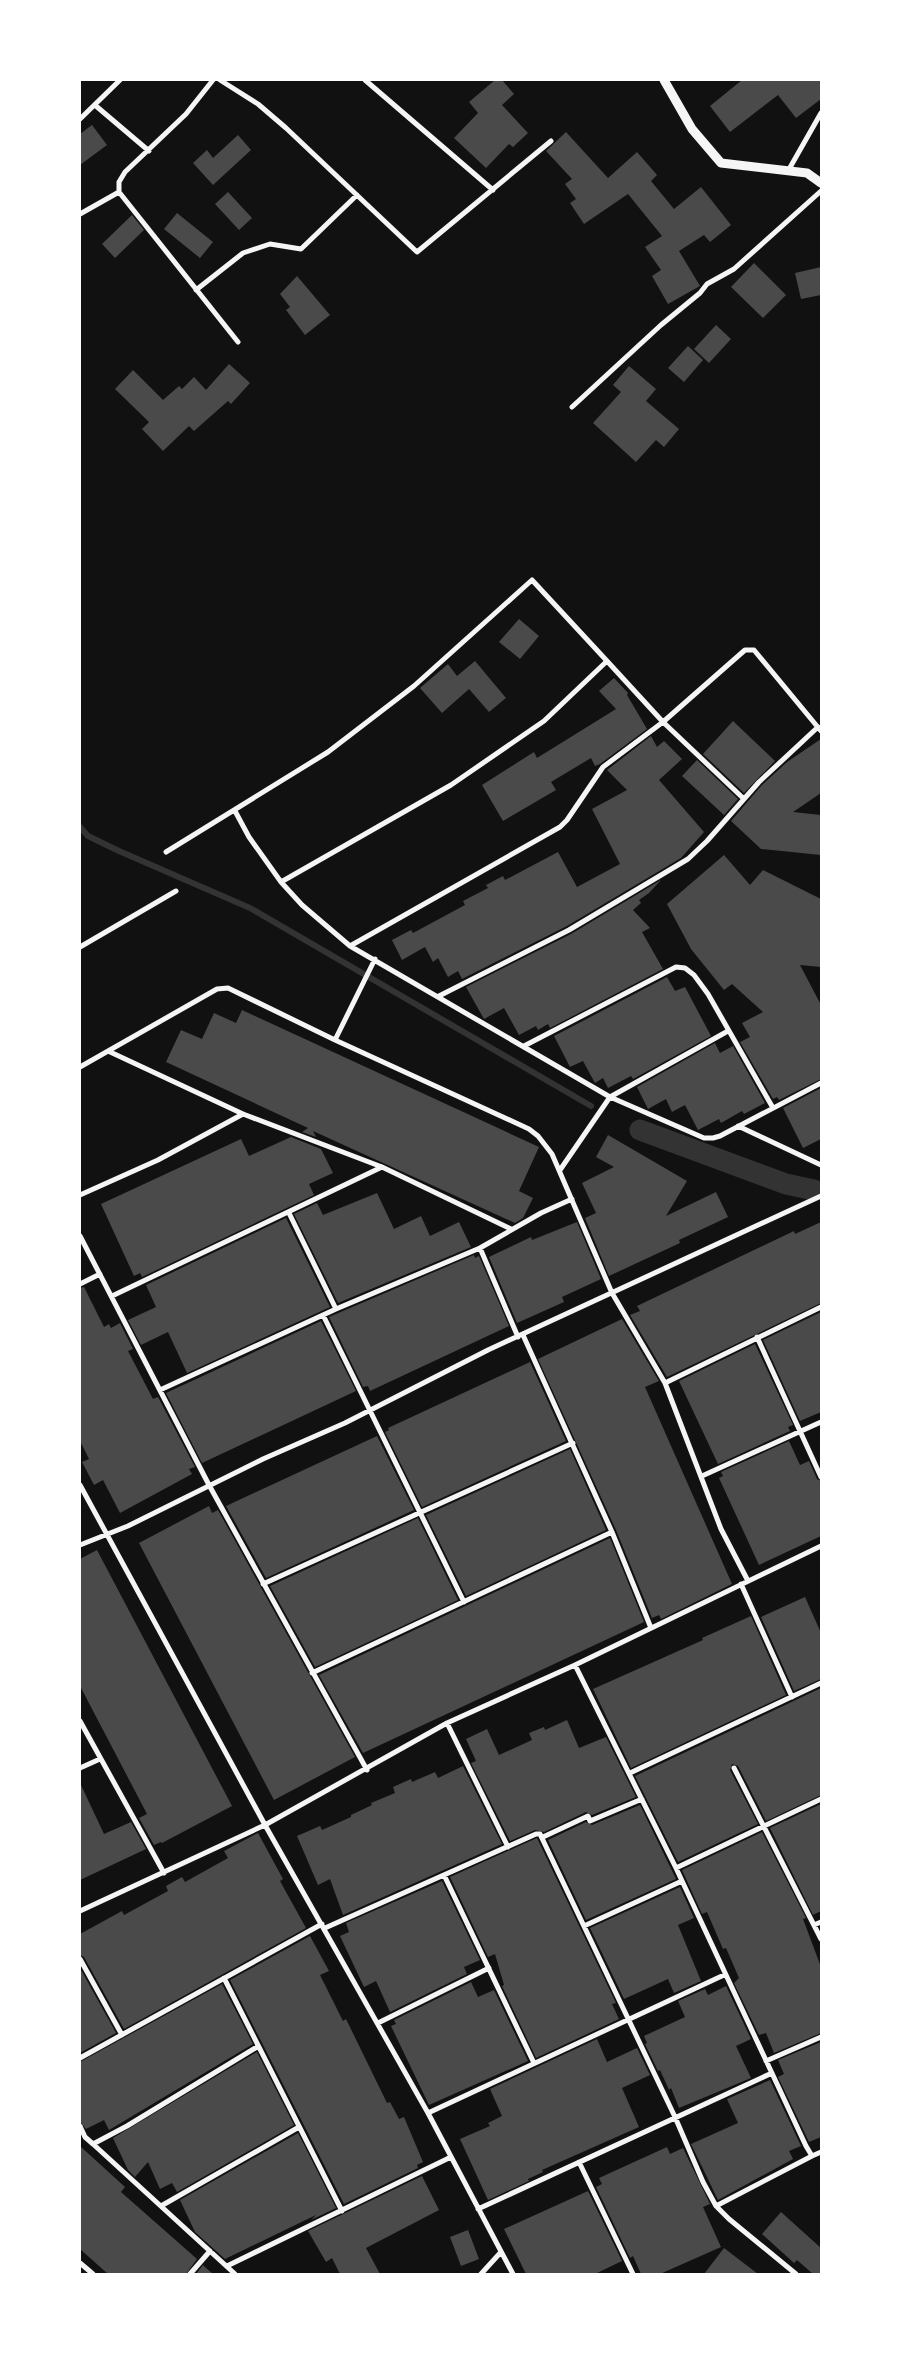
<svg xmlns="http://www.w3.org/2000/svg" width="901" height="2354" viewBox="0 0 901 2354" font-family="'Source Sans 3',sans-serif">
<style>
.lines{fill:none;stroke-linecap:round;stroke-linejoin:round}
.stream{stroke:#333;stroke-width:6}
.canal{stroke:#333;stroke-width:21}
.building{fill:#4a4a4a}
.minor{stroke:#f5f5f5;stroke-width:5}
.tertiary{stroke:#f5f5f5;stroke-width:9}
</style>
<rect width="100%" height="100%" fill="#111"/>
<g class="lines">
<path class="stream" d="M 80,827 L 88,836 L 119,851 L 250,908 L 591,1106"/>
<path class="canal" d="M 640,1130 L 786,1184 L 814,1190"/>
</g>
<path class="building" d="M 495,80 L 502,80 L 514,94 L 502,105 L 528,133 L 513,147 L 509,144 L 486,168 L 454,138 L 478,113 L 469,102 Z
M 742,80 L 821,80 L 821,99 L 796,118 L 778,95 L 730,132 L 710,106 Z
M 92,125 L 107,145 L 80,165 L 80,134 Z
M 566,132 L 608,178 L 637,152 L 657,175 L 651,181 L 674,209 L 701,187 L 731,225 L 710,242 L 704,235 L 679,251 L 700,286 L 668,304 L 652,276 L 661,270 L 645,247 L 662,236 L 628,194 L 584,224 L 570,203 L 576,199 L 565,184 L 572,179 L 546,151 Z
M 238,135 L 251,150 L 213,185 L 193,163 L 207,150 L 213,158 Z
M 228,192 L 252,218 L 239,230 L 215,204 Z
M 177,213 L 213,242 L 200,258 L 164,229 Z
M 132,215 L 144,230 L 115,258 L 102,244 Z
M 754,263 L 786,295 L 763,318 L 731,287 Z
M 821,267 L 821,295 L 801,299 L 795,273 Z
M 297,276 L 330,315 L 305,335 L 286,310 L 290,307 L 280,294 Z
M 716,325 L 731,339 L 709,363 L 694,349 Z
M 688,346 L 703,360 L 684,382 L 668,368 Z
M 229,364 L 250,383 L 231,404 L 228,401 L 194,431 L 189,426 L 163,451 L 142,429 L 149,422 L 115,389 L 133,370 L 163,400 L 179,386 L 182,389 L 194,377 L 206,390 Z
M 629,366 L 656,389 L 646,401 L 679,429 L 664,447 L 656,440 L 636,462 L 593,423 L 621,392 L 613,385 Z
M 519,619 L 539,636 L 520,659 L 499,642 Z
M 475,661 L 506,698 L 489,712 L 469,689 L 442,713 L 420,688 L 448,664 L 457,676 Z
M 614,678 L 628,693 L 627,695 L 647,729 L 600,764 L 595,766 L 591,758 L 551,782 L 556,790 L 503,821 L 482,785 L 534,752 L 537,758 L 616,709 L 599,691 Z
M 733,721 L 775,761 L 744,793 L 703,754 Z
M 651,736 L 657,747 L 664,741 L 682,759 L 659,780 L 704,832 L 681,858 L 567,926 L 462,979 L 458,971 L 448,977 L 438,958 L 433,962 L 425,947 L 402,960 L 392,940 L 411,930 L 413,933 L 465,905 L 463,901 L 488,888 L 486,885 L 503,876 L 505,880 L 558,852 L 577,887 L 620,864 L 592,809 L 627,790 L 607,770 Z
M 821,739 L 821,793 L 793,812 L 821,815 L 821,855 L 761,849 L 731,821 L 762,785 L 787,762 Z
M 697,760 L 738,799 L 724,815 L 682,776 Z
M 724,855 L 750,885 L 763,870 L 821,899 L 821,967 L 800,965 L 821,1005 L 821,1079 L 779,1100 L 777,1097 L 773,1099 L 740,1042 L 750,1037 L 742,1023 L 763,1012 L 732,984 L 724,990 L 691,949 L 667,904 Z
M 661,880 L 649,893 L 639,900 L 641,903 L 633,910 L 650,928 L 642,932 L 663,969 L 550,1028 L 548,1024 L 538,1030 L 536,1026 L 519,1035 L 504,1008 L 484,1019 L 466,987 L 571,934 Z
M 667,977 L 675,991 L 685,987 L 711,1036 L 633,1079 L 631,1076 L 608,1088 L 603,1078 L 595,1083 L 583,1061 L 570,1067 L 554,1036 Z
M 242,1010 L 539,1147 L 519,1191 L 533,1198 L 523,1218 L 515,1223 L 313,1131 L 316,1137 L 302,1132 L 308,1128 L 166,1062 L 181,1030 L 202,1039 L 214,1013 L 236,1023 Z
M 715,1043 L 720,1053 L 733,1046 L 765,1103 L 744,1114 L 742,1111 L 721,1123 L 719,1119 L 698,1130 L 685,1105 L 672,1112 L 666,1099 L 648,1109 L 637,1087 Z
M 821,1088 L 821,1139 L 803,1148 L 783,1108 Z
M 608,1135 L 687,1181 L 666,1216 L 716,1192 L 728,1217 L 679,1240 L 680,1243 L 609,1276 L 585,1218 L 596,1213 L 582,1183 L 614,1167 L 596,1157 Z
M 291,1137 L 321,1149 L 333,1173 L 309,1184 L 314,1195 L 142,1277 L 140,1273 L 134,1276 L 101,1204 L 241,1139 L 249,1156 Z
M 377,1193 L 394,1229 L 421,1216 L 430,1236 L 459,1222 L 471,1247 L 338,1303 L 294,1214 L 317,1203 L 323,1215 Z
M 286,1218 L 330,1307 L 187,1373 L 168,1332 L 141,1345 L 128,1320 L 156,1307 L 146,1285 Z
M 577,1222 L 601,1279 L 562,1297 L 564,1302 L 517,1323 L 489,1257 L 531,1237 L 532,1240 Z
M 821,1222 L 821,1303 L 667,1377 L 630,1315 L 640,1311 L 637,1306 L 794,1231 L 795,1234 Z
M 474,1255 L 475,1258 L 479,1256 L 509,1326 L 370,1391 L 368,1386 L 363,1387 L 329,1317 Z
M 84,1287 L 104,1327 L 109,1324 L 111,1328 L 120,1323 L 133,1349 L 128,1351 L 153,1399 L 158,1397 L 195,1467 L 189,1469 L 192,1474 L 120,1513 L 103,1480 L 94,1485 L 82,1462 L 89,1459 L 80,1441 L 80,1288 Z
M 821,1312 L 821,1412 L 800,1421 L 763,1340 Z
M 622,1319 L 659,1381 L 645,1387 L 732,1584 L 661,1619 L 659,1615 L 652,1618 L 616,1530 L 538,1359 Z
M 321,1321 L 356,1391 L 202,1463 L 166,1393 Z
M 755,1344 L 793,1425 L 788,1427 L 790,1431 L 718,1464 L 679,1381 Z
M 530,1362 L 566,1441 L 422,1507 L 385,1432 L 389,1430 L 388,1428 Z
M 377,1436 L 414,1510 L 266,1578 L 226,1506 Z
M 789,1441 L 800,1465 L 809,1461 L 817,1479 L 821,1481 L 821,1536 L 759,1565 L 719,1478 L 723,1476 L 721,1472 Z
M 570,1449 L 606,1530 L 466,1596 L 426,1515 Z
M 209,1506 L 212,1513 L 218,1510 L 355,1757 L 274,1800 L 139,1543 Z
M 418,1518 L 458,1600 L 315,1667 L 270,1586 Z
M 610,1538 L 644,1622 L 363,1753 L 319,1675 Z
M 97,1550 L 232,1806 L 162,1843 L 161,1842 L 154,1845 L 139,1818 L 147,1814 L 80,1686 L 80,1559 Z
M 805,1597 L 821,1633 L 821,1679 L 794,1691 L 761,1617 Z
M 751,1616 L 786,1695 L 631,1768 L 593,1689 L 703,1640 L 702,1638 Z
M 821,1688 L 821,1795 L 766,1821 L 738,1766 L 732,1764 L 730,1770 L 758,1824 L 678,1862 L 635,1776 Z
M 567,1720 L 579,1748 L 606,1737 L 636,1797 L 592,1815 L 586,1812 L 544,1832 L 535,1830 L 510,1841 L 471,1763 L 476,1761 L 466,1739 L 487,1729 L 499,1755 L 532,1740 L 529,1733 L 544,1727 L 545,1730 Z
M 463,1766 L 502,1844 L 343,1915 L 330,1879 L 318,1885 L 297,1836 L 320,1826 L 322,1830 L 351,1817 L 351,1815 L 372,1805 L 371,1803 L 395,1793 L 393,1787 L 411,1779 L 412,1782 L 435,1772 L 438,1778 Z
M 80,1783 L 104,1834 L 131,1822 L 146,1849 L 80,1880 Z
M 821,1804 L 821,1911 L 813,1915 L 770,1828 Z
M 640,1805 L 676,1879 L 586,1920 L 548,1840 L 586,1822 L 592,1825 Z
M 762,1832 L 806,1918 L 803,1919 L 821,1967 L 821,2033 L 774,2053 L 766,2033 L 759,2035 L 734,1983 L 739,1978 L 726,1948 L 723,1949 L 707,1912 L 702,1914 L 682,1870 Z
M 258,1833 L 283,1879 L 280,1881 L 306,1928 L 124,2029 L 84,1957 L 80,1955 L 80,1934 L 122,1911 L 124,1915 L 168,1891 L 166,1886 L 182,1877 L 185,1882 L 228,1858 L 224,1851 Z
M 537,1838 L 616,2003 L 612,2004 L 619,2019 L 536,2058 L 502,1986 L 504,1985 L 495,1954 L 488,1957 L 450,1877 Z
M 442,1881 L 480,1960 L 464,1967 L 467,1974 L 390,2012 L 376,1981 L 364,1987 L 340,1936 L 349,1932 L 346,1923 Z
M 680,1887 L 694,1918 L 678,1925 L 701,1981 L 674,1993 L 668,1979 L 624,1999 L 590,1928 Z
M 310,1936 L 329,1971 L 320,1975 L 343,2021 L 346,2019 L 387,2103 L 390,2102 L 399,2119 L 404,2117 L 423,2162 L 417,2165 L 418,2168 L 344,2204 L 230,1980 Z
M 80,1968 L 116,2033 L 80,2053 Z
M 471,1982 L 478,1997 L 494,1990 L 528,2061 L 429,2105 L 391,2026 L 396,2024 L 394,2020 Z
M 222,1984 L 253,2044 L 109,2130 L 104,2120 L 86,2129 L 80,2122 L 80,2062 Z
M 726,1986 L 751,2039 L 736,2046 L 751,2078 L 679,2108 L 671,2088 L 669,2090 L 660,2070 L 658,2071 L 645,2044 L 647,2043 L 644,2036 L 685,2017 L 678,2001 L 705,1989 L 708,1995 Z
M 597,2039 L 607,2062 L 637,2048 L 650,2075 L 622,2088 L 639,2127 L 542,2170 L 543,2172 L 528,2179 L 529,2181 L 488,2200 L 460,2139 L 490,2126 L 488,2123 L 502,2116 L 490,2089 Z
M 821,2042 L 821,2137 L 809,2142 L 778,2077 L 784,2074 L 778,2060 Z
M 257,2052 L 294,2125 L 177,2192 L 172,2183 L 160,2189 L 148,2162 L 135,2177 L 128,2170 L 113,2138 Z
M 770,2080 L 801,2146 L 789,2151 L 793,2159 L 718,2200 L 691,2144 L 738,2123 L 727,2099 Z
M 298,2133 L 336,2208 L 311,2220 L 316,2215 L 225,2259 L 195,2232 L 180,2200 Z
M 80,2146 L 125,2187 L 121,2192 L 197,2259 L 186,2274 L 108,2274 L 80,2249 Z
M 667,2147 L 670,2154 L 683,2148 L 710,2204 L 703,2207 L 721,2247 L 660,2274 L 641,2274 L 633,2256 L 630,2258 L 596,2187 L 602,2184 L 599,2178 Z
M 422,2176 L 439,2210 L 366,2248 L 380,2274 L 340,2274 L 332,2258 L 326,2262 L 308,2231 Z
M 588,2191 L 622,2261 L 595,2274 L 526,2274 L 504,2229 Z
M 781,2212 L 821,2248 L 821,2274 L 813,2274 L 797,2260 L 794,2263 L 762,2234 Z
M 468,2230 L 479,2259 L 461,2266 L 450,2237 Z
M 724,2248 L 758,2274 L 704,2274 Z
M 203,2265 L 206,2268 L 213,2274 L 196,2274 Z"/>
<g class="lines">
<path class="minor" d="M 213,80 L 186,114 L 125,172 L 119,182 L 119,192 L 238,342
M 220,80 L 258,104 L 286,128 L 417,252 L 551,141
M 365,80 L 493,190
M 96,106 L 149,151
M 80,119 L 120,80
M 788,171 L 821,113
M 80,214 L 119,192
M 196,290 L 243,253 L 270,244 L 301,249 L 357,195
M 572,407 L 661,325 L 700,293 L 707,284 L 734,269 L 821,191
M 821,731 L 754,650 L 745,650 L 663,722 L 607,661 L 544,721 L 451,785 L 281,882 L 302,905 L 350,946 L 610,1097 L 704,1138 L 713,1138 L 720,1136 L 821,1083
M 235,811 L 249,837 L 281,882
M 166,852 L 328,752 L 414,686 L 532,580 L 607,661
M 350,946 L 560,827 L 567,820 L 603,767 L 663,722 L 744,799
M 80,947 L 176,891
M 439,996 L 569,930 L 688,859 L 707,841 L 759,782 L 818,727
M 335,1040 L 375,959
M 524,1046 L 676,967 L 685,968 L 694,975 L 708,994 L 773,1108
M 108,1051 L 243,1114 L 382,1167 L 511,1229
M 80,1067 L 217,989 L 228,988 L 335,1040 L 529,1129 L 538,1136 L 552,1154 L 612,1293 L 665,1383 L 721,1529 L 748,1581
M 610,1097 L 728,1031
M 738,1126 L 821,1165
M 560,1170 L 610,1097
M 80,1195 L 158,1160 L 243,1114
M 289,1213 L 336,1309
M 80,1236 L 209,1485 L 367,1770
M 480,1248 L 518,1337
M 80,1284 L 100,1274
M 112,1296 L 382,1167
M 323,1315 L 464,1602
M 523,1335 L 612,1532 L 651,1628
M 757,1337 L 821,1477
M 665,1383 L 821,1307
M 160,1390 L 336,1309 L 480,1248 L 541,1213 L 572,1199
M 702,1476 L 821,1422
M 80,1485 L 265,1825 L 428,2113 L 513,2274
M 80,1545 L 128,1526 L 263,1459 L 345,1423 L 488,1350 L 821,1196
M 263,1584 L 573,1443
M 741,1584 L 792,1697
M 575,1665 L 676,1868 L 806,2146 L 812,2156 L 821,2152
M 312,1673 L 612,1532
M 80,1721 L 164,1873
M 447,1723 L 508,1847
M 80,1768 L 100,1759
M 734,1768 L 821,1939
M 630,1773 L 821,1683
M 543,1837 L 588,1816 L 590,1821 L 642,1799
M 676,1868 L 821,1799
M 444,1875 L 534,2063
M 80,1911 L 265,1825 L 447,1723 L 575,1665 L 821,1546
M 814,1925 L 821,1922
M 584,1926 L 682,1881
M 325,1928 L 536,1834 L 540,1834 L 675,2117 L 703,2182 L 716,2206 L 729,2219 L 796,2274
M 80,1959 L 122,2035
M 224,1978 L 342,2211
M 378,2023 L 489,1968
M 80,2058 L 322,1924
M 766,2061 L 821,2037
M 428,2113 L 724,1975
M 80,2126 L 85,2137 L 93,2144 L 235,2274
M 93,2144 L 127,2126 L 257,2047
M 579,2162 L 633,2274
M 161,2206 L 299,2127
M 716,2206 L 812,2156
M 478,2209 L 772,2073
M 80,2263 L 93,2274
M 227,2266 L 451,2157
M 190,2274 L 210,2251
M 481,2274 L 501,2252"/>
<path class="tertiary" d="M 664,80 L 692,129 L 721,163 L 807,173 L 821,183"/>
</g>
<rect width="901" height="2354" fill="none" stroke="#ffffff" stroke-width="162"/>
</svg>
